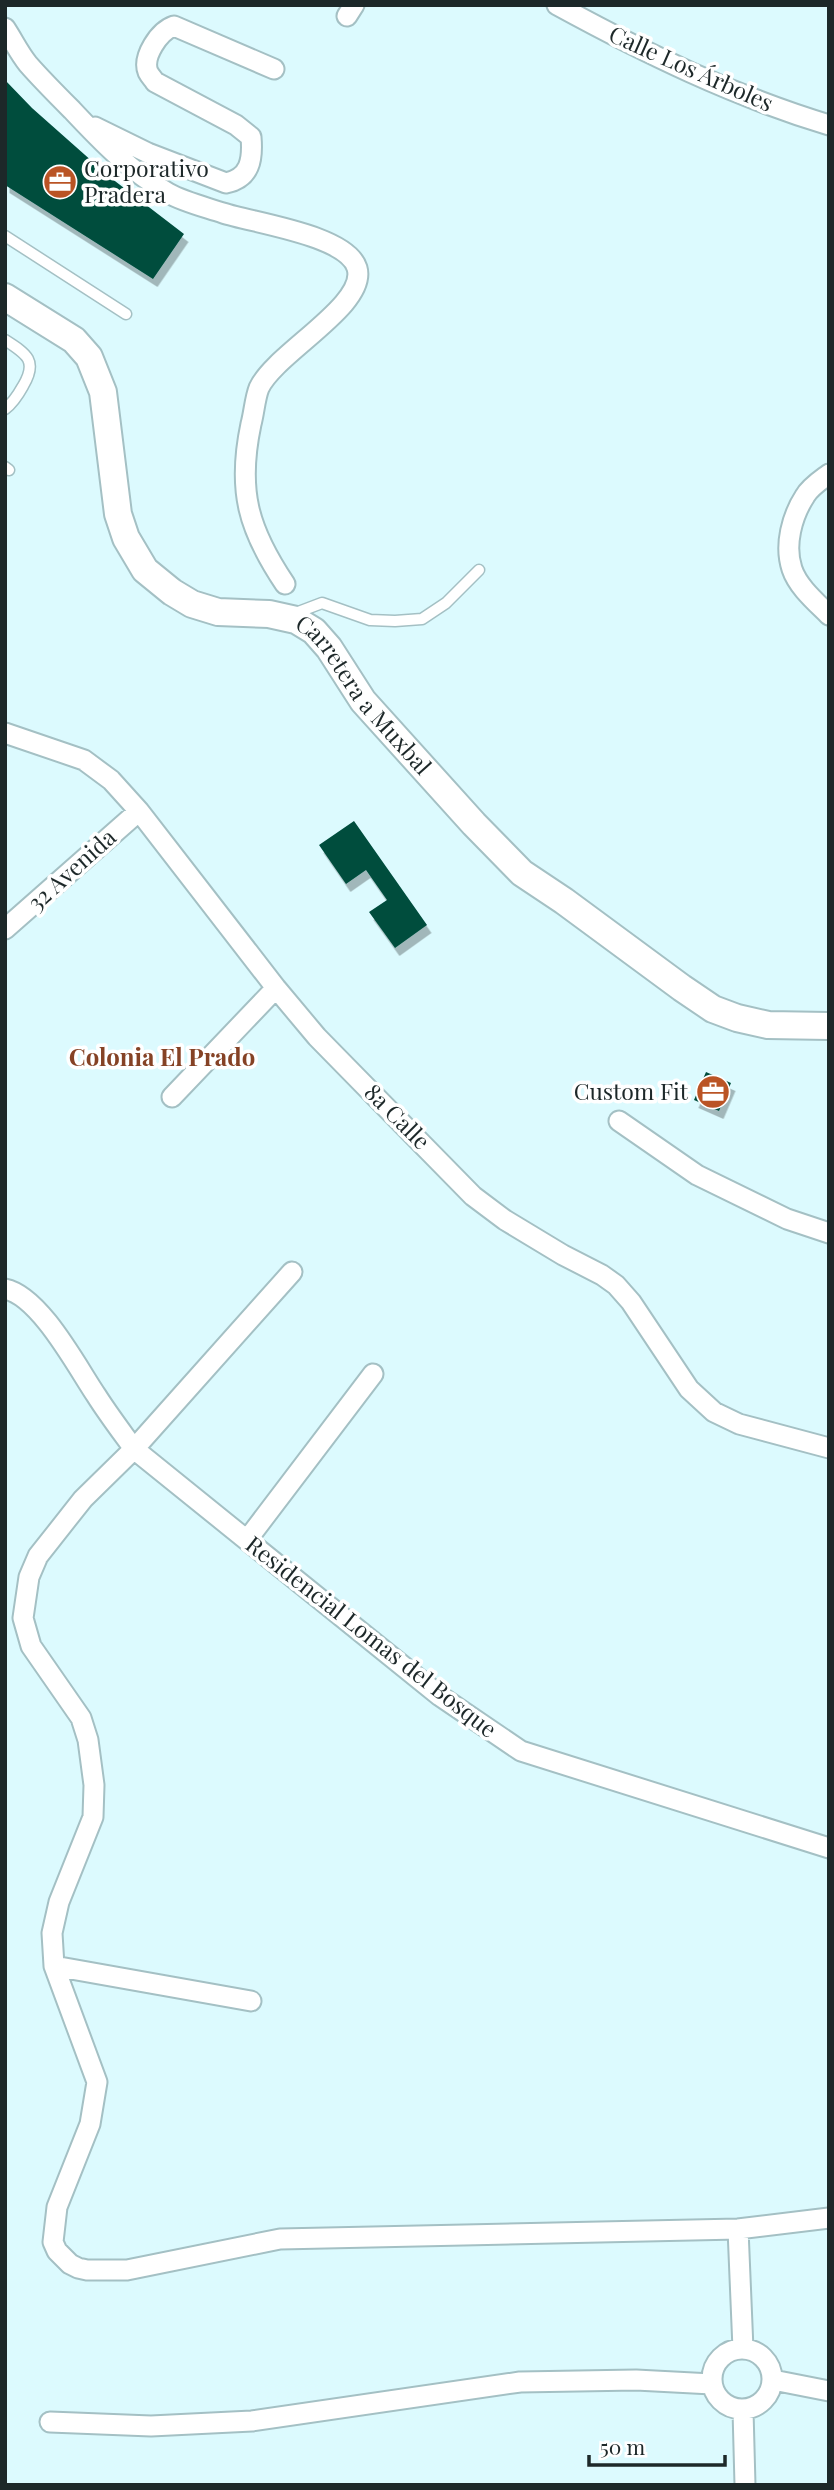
<svg xmlns="http://www.w3.org/2000/svg" width="834" height="2490" viewBox="0 0 834 2490" font-family="'Playfair Display',serif">
<style>
.building{fill:#064d3e;filter:url(#shadow)}
.lines{fill:none;stroke-linecap:round;stroke-linejoin:round}
.service-casing{stroke:#a4c0c4;stroke-width:13}
.minor-casing{stroke:#a4c0c4;stroke-width:23}
.secondary-casing{stroke:#a4c0c4;stroke-width:30}
.service{stroke:#fff;stroke-width:10}
.minor{stroke:#fff;stroke-width:19}
.secondary{stroke:#fff;stroke-width:26}
.labels{text-anchor:middle;stroke-width:7;stroke-linejoin:round;paint-order:stroke}
.street-label{font-size:23px;fill:#1d2829;stroke:#fff}
.poi-label{font-size:23px;fill:#1d2829;stroke:#fff;text-anchor:start}
.neighbourhood-label{font-size:24px;font-weight:bold;fill:#854225;stroke:#fff}
</style>
<defs>
<filter id="shadow"><feDropShadow dx="4.5" dy="8" stdDeviation="0" flood-color="#0004"/></filter>
</defs>
<rect width="100%" height="100%" fill="#dcfafe"/>
<path class="building" d="M 5,80 L 32,108 L 111,178 L 184,234 L 153,279 L 5,185 Z
M 354,821 L 427,925 L 395,948 L 369,912 L 387,900 L 366,870 L 346,884 L 319,845 Z
M 706,1072 L 731,1083 L 719,1111 L 694,1100 Z"/>
<g class="lines">
<g class="service-casing">
<path id="service" d="M 5,236 L 126,314
M 5,340 C 27,354 38,361 23,386 C 18,395 13,403 5,409
M 5,467 L 9,470
M 293,614 L 322,603 L 370,620 L 395,621 L 422,619 L 446,603 L 479,570"/>
</g>
<g class="minor-casing">
<path id="minor" d="M 557,5 C 645,53 733,96 829,125
M 347,16 L 354,5
M 5,28 C 13,40 19,53 28,64 C 42,80 57,95 72,110 C 102,142 130,171 168,193 C 184,202 205,207 223,213 C 253,223 347,235 357,268 C 368,305 275,353 259,388 C 255,398 254,413 251,424 C 237,490 248,529 285,584
M 95,127 L 148,153 L 226,183 C 250,178 253,160 251,137 L 236,125 L 155,82 C 153,79 150,76 148,72 C 142,57 159,31 174,26 L 274,69
M 829,474 C 821,480 810,487 805,496 C 792,516 784,545 792,569 C 798,587 816,602 829,615
M 5,733 L 84,760 L 111,780 L 139,811 L 276,988 L 317,1037 L 473,1196 L 505,1220 L 563,1255 L 602,1275 L 616,1285 L 631,1302 L 689,1389 L 714,1412 L 739,1424 L 829,1448
M 5,929 L 139,811
M 172,1097 L 276,988
M 619,1121 L 697,1175 L 787,1219 L 829,1233
M 292,1272 L 134,1449 L 83,1499 L 38,1556 L 29,1577 L 23,1618 L 31,1646 L 81,1718 L 88,1740 L 94,1785 L 93,1817 L 59,1902 L 52,1933 L 54,1966 L 97,2082 L 90,2124 L 57,2207 L 53,2242 L 57,2251 L 70,2264 L 78,2268 L 87,2270 L 127,2270 L 280,2239 L 738,2229 L 829,2218
M 5,1289 C 40,1296 77,1367 96,1395 C 108,1414 121,1431 134,1449 L 440,1696 L 521,1751 L 829,1848
M 247,1540 L 373,1374
M 54,1966 L 251,2001
M 738,2229 L 743,2349
M712 2379a30 30 0 1 1 60 0a30 30 0 1 1-60 0Z
M 773,2380 L 829,2391
M 743,2410 L 745,2485
M 50,2422 L 151,2426 L 252,2421 L 520,2382 L 636,2380 L 712,2384"/>
</g>
<g class="secondary-casing">
<g id="secondary">
<path id="s1" d="M 5,297 L 74,340 L 89,357 L 103,392 L 118,514 L 126,538 L 145,570 L 172,592 L 192,604 L 218,612 L 269,614 L 296,620 L 314,631 L 329,648 L 363,701 L 474,824 L 522,873 L 564,901 L 682,988 L 713,1009 L 737,1018 L 768,1025 L 829,1026"/>
</g>
</g>
<use href="#service" class="service"/>
<use href="#minor" class="minor"/>
<use href="#secondary" class="secondary"/>
</g>
<defs>
<g id="office-disc" transform="scale(1.75)"><circle r="9.5" fill="#ba5425" stroke="#fff"/><path d="M-6-3h4V-5.5h4V-3h4V5H-6ZM-1-4.5V-3h2v-1.5ZM-6 0V1H6V0Z" fill="#fff"/></g>
</defs>
<g fill-rule="evenodd">
<use href="#office-disc" x="60" y="182"/>
<use href="#office-disc" x="713" y="1092"/>
</g>
<g class="labels">
<g class="street-label">
<text transform="translate(691 69) rotate(24)" y="8">Calle Los Árboles</text>
<text dy="8" stroke="none"><textPath href="#s1" startOffset="593">Carretera a Muxbal</textPath></text>
<text transform="translate(72 870) rotate(-42)" y="8">32 Avenida</text>
<text transform="translate(397 1117) rotate(45)" y="8">8a Calle</text>
<text transform="translate(371 1637) rotate(38)" y="8">Residencial Lomas del Bosque</text>
</g>
<g class="poi-label">
<text x="84" y="177">Corporativo<tspan x="84" dy="26">Pradera</tspan></text>
<text x="688" y="1100" text-anchor="end">Custom Fit</text>
</g>
<g class="neighbourhood-label">
<text x="162" y="1066">Colonia El Prado</text>
</g>
</g>
<rect width="834" height="2490" fill="none" stroke="#1d2829" stroke-width="14"/>
<path d="M589 2455v10h136v-10" fill="none" stroke="#1d2829" stroke-width="3.5"/>
<text x="600" y="2455" font-size="21" fill="#1d2829" stroke="#ffffff" stroke-width="5" paint-order="stroke">50 m</text>
</svg>
